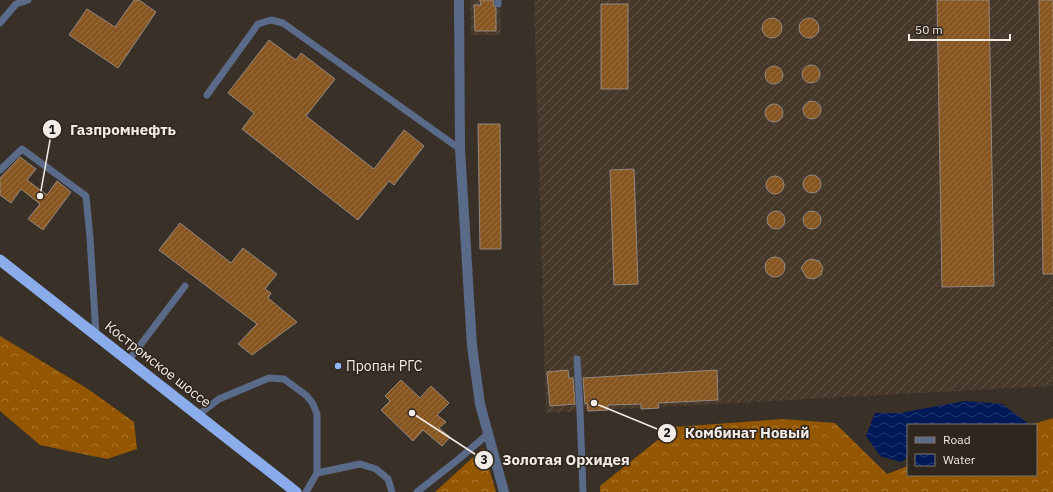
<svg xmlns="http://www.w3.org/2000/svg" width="1053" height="492" viewBox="0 0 1053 492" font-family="'IBM Plex Sans',sans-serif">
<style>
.industrial{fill:url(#industrial-furrows)}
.forest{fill:url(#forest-crowns)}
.water{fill:url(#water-waves)}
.building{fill:url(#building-hatch);stroke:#948980}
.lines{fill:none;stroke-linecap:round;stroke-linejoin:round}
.service{stroke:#5a6a89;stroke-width:7}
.minor{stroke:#5a6a89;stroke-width:10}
.trunk{stroke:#8aacea;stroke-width:11}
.poi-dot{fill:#92b7fd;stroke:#2f261e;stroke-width:1.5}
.labels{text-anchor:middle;stroke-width:3;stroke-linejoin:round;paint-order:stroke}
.street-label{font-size:14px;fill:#f2ece6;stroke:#2f261e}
.poi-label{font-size:14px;fill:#f2ece6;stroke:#2f261e;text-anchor:start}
.leader{fill:none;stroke:#f2ece6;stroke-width:1.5}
.callout-dot{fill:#f2ece6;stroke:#2f261e;stroke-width:1.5}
.mark-label{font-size:12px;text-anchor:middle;font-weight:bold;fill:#111}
.callout-label{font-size:15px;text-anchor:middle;font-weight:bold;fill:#f2ece6;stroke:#2f261e;stroke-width:3;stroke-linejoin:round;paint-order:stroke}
</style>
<defs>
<pattern id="industrial-furrows" width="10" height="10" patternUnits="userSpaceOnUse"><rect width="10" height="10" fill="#46382b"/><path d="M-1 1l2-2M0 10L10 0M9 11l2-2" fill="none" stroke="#61554a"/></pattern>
<pattern id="forest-crowns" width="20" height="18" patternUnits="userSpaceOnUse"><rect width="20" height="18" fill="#955600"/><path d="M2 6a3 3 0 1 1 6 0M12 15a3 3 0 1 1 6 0" fill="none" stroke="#a97732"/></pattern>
<pattern id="water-waves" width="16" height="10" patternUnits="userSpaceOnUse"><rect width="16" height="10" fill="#001a59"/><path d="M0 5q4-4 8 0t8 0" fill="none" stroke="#263b71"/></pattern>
<pattern id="building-hatch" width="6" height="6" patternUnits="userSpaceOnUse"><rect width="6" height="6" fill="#885621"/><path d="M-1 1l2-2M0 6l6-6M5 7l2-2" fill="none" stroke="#996e41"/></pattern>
</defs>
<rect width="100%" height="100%" fill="#393028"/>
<path class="industrial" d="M 470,0 L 500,0 L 501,35 L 471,35 Z
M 534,0 L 1053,0 L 1053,386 L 546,413 Z"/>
<path class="forest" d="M 0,336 L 88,389 L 134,422 L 137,449 L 107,459 L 40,445 L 0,411 Z
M 1053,418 L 1053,492 L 600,492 L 600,486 L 674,427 L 783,419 L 835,423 L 887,474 L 908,466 L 908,475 L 1036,475 L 1036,442 L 1037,441 L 1036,438 L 1036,425 L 1030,425 Z
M 483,448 L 496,492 L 435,492 Z"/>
<path class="water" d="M 965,401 L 1002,404 L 1030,425 L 908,425 L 908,457 L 901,462 L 880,456 L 866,436 L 875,413 L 900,413 Z"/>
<path class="building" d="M 134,0 L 139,0 L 156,12 L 118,68 L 69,35 L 87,9 L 115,27 Z
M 480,0 L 493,0 L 494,6 L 496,8 L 496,31 L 475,31 L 474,5 L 481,5 Z
M 937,0 L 989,0 L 994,286 L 942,287 Z
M 1039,0 L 1053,0 L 1053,274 L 1043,274 Z
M 601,4 L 628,4 L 628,89 L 601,89 Z
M799 28a10 10 0 1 1 20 0a10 10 0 1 1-20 0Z
M762 28a10 10 0 1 1 20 0a10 10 0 1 1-20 0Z
M 269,40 L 296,60 L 301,53 L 335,79 L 306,116 L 374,169 L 404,130 L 424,146 L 394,185 L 389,181 L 358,220 L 242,129 L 254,113 L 228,93 Z
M802 74a9 9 0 1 1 18 0a9 9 0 1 1-18 0Z
M765 75a9 9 0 1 1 18 0a9 9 0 1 1-18 0Z
M803 110a9 9 0 1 1 18 0a9 9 0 1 1-18 0Z
M765 113a9 9 0 1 1 18 0a9 9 0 1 1-18 0Z
M 478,124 L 500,124 L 501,249 L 480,249 Z
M 20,157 L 36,169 L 27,180 L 47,195 L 57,181 L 71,192 L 43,230 L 28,219 L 40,204 L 21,189 L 11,203 L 0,195 L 0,178 Z
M 634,169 L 638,284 L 614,285 L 610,170 Z
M803 184a9 9 0 1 1 18 0a9 9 0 1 1-18 0Z
M766 185a9 9 0 1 1 18 0a9 9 0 1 1-18 0Z
M767 220a9 9 0 1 1 18 0a9 9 0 1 1-18 0Z
M803 220a9 9 0 1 1 18 0a9 9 0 1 1-18 0Z
M 180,223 L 231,263 L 243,248 L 277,274 L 265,289 L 271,293 L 268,298 L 297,322 L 252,355 L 238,344 L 257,324 L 159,250 Z
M765 267a10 10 0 1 1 20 0a10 10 0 1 1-20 0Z
M 811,259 L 819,261 L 823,268 L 821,275 L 814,279 L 807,278 L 801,268 L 806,261 Z
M 568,370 L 569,378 L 573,378 L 575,404 L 550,406 L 547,372 Z
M 717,370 L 718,400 L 658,403 L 659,408 L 641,409 L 641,404 L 608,405 L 608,410 L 588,411 L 587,403 L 585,404 L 583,378 Z
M 401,380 L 420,398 L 431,386 L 449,403 L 437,415 L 446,422 L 439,428 L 450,437 L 442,446 L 423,430 L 413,441 L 381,410 L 390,401 L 385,396 Z"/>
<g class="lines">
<path class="service" d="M 498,0 L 498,4
M 0,23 L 16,4 L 28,0
M 207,95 L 258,24 L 271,20 L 283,23 L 460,149
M 0,170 L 22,149 L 86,196 L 90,238 L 96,335
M 577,359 L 580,411 L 583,492
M 129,360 L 185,286
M 198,415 L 219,399 L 257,383 L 269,378 L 284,379 L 307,396 L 313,404 L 317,414 L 317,473 L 306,492
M 317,473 L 360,464 L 376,469 L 388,479 L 392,492
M 417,492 L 460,458 L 488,434"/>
<path class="minor" d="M 459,0 L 460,149 L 472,346 L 480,404 L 504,492"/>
<path class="trunk" d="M 0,260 L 296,492"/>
</g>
<circle class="poi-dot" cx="338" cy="366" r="4"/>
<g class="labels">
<g class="street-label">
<text transform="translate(158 364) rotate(38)" y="5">Костромское шоссе</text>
</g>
<g class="poi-label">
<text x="346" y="371">Пропан РГС</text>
</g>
</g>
<path class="leader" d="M40 196L52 129M594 403L667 433M412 413L484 460"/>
<g class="callout-dot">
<circle cx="40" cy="196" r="4"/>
<circle cx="594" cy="403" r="4"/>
<circle cx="412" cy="413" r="4"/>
<circle cx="52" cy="129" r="10"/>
<circle cx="667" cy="433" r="10"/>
<circle cx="484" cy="460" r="10"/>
</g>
<g class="mark-label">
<text x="52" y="134">1</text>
<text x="667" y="437">2</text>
<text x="484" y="464">3</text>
</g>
<g class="callout-label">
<text x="123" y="135">Газпромнефть</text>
<text x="747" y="438">Комбинат Новый</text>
<text x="566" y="465">Золотая Орхидея</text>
</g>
<rect x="907" y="424" width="130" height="52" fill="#2f261e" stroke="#7d756e"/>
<rect x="915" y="437" width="20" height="6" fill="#5a6a89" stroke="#7d756e"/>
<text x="943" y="444" font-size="12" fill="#f2ece6">Road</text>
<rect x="915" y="454" width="20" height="12" fill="url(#water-waves)" stroke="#7d756e"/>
<text x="943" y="464" font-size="12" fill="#f2ece6">Water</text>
<path d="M909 34v6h101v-6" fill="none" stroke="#f2ece6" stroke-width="2"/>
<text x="915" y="34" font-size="12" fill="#f2ece6" stroke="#2f261e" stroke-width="3" paint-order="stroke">50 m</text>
</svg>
